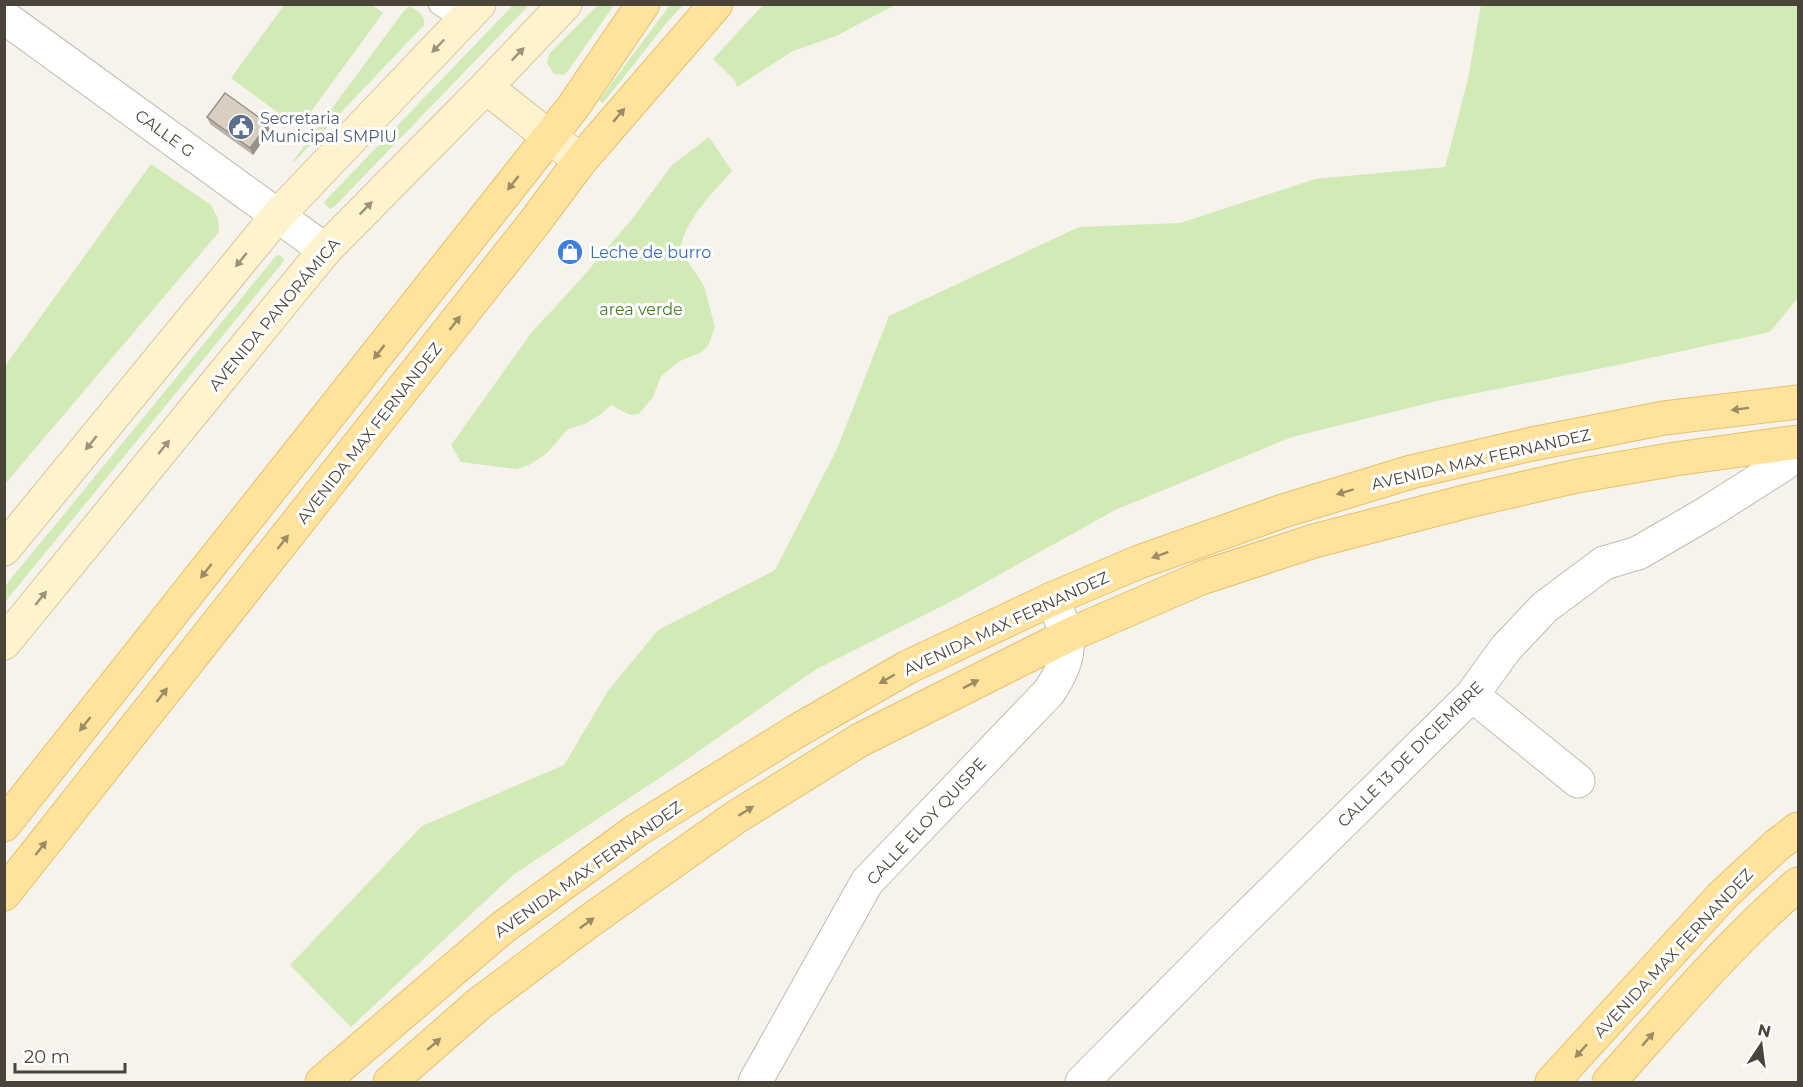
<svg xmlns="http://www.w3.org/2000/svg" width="1803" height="1087" viewBox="0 0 1803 1087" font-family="Montserrat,sans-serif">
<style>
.green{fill:#d2eab5}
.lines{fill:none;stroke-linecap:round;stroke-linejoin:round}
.lane-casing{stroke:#c2bbae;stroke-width:23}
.street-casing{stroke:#c2bbae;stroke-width:35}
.secondary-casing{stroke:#d6c79b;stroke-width:35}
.primary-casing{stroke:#e6c16a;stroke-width:35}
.lane{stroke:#fff;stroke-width:21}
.street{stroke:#fff;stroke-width:33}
.secondary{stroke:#fff3cd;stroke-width:33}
.primary{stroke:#ffe39c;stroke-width:33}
.wall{fill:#bab2a6}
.shaded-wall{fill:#979187}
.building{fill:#d8cfc1;stroke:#979187;stroke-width:1.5}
.oneway{fill:#9c937c}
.oneway2{fill:#9c8c66}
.labels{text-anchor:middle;stroke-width:6;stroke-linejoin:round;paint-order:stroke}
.service-label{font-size:16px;fill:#4e5e75;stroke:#fff;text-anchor:start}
.street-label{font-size:16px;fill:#4b4439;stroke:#fff}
.shop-label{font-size:16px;fill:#366cbe;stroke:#fff;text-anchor:start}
.park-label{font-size:16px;fill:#4a7f2a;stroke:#fff}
</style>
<rect width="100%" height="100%" fill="#f6f3ec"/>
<path class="green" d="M 285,4 L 372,5 L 383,13 L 299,128 L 231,78 Z
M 514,4 L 529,5 L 334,207 L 330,209 L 324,203 L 326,200 Z
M 598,5 L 614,5 L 568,71 L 563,75 L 554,74 L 547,63 L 549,54 Z
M 670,5 L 683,5 L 669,20 L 603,103 L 599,100 Z
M 763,5 L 763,4 L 895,5 L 836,36 L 793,51 L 737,87 L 735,81 L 713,59 Z
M 1481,5 L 1798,5 L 1798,298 L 1770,332 L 1608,367 L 1437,401 L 1292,437 L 1115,510 L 954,600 L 815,670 L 676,767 L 513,875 L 351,1027 L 290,965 L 422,826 L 564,765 L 608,691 L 658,630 L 775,570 L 837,449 L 889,316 L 1079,227 L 1180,223 L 1315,179 L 1445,167 L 1468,79 Z
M 410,6 C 416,11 426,15 424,25 L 294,162 L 293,161 L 403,12 Z
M 709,137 L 732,171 C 712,194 686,218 680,249 L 704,286 L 715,327 L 708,346 L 700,353 L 680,361 L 661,376 L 653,397 L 639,414 L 630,415 L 611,405 L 601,414 L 585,424 L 568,429 L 547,453 L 529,465 L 517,469 L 461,462 L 451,445 L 531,333 L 579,281 L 632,219 L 672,165 Z
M 151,164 L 211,205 L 218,219 L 219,232 L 5,484 L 5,366 Z
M 279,255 L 284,259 L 283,262 L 5,602 L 5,586 L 276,256 Z"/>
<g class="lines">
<g class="lane-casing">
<path id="lane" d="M 439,4 L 463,20"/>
</g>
<g class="street-casing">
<path id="street" d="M 4,17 L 325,250
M 1472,695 L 1578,781
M 755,1082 L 867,882 L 1049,692 C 1060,676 1071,654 1066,634 C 1063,622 1057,611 1052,599
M 1082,1082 L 1223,940 L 1472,695 L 1506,648 L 1545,607 L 1604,563 L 1638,553 L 1707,513 L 1784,464 L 1798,451"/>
</g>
<g class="secondary-casing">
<path id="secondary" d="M 486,87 L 549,137 L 581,160
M 4,549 L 278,215 L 479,4
M 4,643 L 325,250 L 486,87 L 565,4"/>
</g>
<g class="primary-casing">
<path id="primary" d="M 4,825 L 573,107 L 643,4
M 4,894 L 534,223 L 581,160 L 716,4
M 322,1082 L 502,928 L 637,830 L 795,732 L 908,667 L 1052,599 L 1139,562 L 1283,511 L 1411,472 L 1532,444 L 1664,418 L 1798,402
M 390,1082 L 480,1003 L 588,922 L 736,817 L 860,740 L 1067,636 L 1201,578 L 1314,541 L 1468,501 L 1577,476 L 1675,459 L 1798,442
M 1552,1082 L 1723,895 L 1777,845 L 1798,829
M 1609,1082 C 1670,1014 1729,944 1798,884"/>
</g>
<use href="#lane" class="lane"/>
<use href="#street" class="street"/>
<use href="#secondary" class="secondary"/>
<use href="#primary" class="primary"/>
</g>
<path class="wall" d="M 207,117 L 270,131 L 253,155 L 210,124 Z"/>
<path class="shaded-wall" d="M 268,124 L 270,131 L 253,155 L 250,148 Z"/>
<path class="building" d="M 225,93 L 268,124 L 250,148 L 207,117 Z"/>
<defs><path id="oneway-solid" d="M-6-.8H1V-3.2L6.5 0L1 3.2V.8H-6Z" transform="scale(1.5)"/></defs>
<g class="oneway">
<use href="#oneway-solid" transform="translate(438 46) rotate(134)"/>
<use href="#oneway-solid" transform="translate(518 54) rotate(-46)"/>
<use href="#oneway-solid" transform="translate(366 208) rotate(-45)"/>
<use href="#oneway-solid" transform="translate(241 260) rotate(129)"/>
<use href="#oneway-solid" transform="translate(91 443) rotate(129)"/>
<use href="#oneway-solid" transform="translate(164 447) rotate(-51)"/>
<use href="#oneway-solid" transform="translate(41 598) rotate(-51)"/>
</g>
<g class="oneway2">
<use href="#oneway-solid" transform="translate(619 115) rotate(-50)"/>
<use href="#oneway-solid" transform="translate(513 183) rotate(128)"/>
<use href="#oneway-solid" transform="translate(455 323) rotate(-52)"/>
<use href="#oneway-solid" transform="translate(379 352) rotate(128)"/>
<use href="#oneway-solid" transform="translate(1740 409) rotate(173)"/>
<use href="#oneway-solid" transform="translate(1345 492) rotate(163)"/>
<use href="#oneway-solid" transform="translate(283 542) rotate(-52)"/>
<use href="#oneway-solid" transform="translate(1160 555) rotate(160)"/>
<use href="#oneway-solid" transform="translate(206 571) rotate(128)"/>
<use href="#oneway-solid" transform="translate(887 679) rotate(150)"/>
<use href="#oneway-solid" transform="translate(971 684) rotate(-27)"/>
<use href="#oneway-solid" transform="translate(162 695) rotate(-52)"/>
<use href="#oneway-solid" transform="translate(85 724) rotate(128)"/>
<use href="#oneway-solid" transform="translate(746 811) rotate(-32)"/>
<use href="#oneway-solid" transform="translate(41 848) rotate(-52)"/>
<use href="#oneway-solid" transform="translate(587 923) rotate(-36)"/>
<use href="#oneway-solid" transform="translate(1648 1039) rotate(-49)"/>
<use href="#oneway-solid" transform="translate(434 1044) rotate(-41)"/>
<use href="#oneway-solid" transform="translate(1581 1051) rotate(132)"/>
</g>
<defs>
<g id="civic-disc" transform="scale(1.35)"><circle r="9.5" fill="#5c6f8a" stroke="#fff"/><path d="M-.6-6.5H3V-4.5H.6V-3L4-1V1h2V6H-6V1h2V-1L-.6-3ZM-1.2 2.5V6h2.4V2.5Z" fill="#fff"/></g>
<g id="shop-disc" transform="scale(1.35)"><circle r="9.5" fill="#3f7fe0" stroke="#fff"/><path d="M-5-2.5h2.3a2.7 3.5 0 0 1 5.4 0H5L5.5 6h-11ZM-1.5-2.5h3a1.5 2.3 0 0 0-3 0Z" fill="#fff"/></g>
</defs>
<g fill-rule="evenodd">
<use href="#civic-disc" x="241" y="127"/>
<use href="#shop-disc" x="570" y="252"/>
</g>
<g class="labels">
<g class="service-label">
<text x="260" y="124">Secretaria<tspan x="260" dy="18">Municipal SMPIU</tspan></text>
</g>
<g class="street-label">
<text transform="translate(165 133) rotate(36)" y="6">CALLE G</text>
<text transform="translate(274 314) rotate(-50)" y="6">AVENIDA PANORÁMICA</text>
<text transform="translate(369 433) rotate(-52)" y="6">AVENIDA MAX FERNANDEZ</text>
<text transform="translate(1481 459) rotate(-13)" y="6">AVENIDA MAX FERNANDEZ</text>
<text transform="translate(1006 623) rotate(-25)" y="6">AVENIDA MAX FERNANDEZ</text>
<text transform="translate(1410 754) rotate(-45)" y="6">CALLE 13 DE DICIEMBRE</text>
<text transform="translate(926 821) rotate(-47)" y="6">CALLE ELOY QUISPE</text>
<text transform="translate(588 869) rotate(-35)" y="6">AVENIDA MAX FERNANDEZ</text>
<text transform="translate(1673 953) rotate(-47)" y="6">AVENIDA MAX FERNANDEZ</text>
</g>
<g class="shop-label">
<text x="590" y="258">Leche de burro</text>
</g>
<g class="park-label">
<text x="641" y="315">area verde</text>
</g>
</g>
<rect width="1803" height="1087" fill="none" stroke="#4b4439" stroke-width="12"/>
<g transform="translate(1761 1045) rotate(13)" stroke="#ffffff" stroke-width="4.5" paint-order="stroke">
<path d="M0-4.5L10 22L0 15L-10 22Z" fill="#4b4439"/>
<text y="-9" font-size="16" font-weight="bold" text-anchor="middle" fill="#4b4439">N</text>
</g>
<path d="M15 1063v9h110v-9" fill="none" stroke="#4b4439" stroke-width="3"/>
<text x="24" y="1063" font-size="18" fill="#4b4439" stroke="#ffffff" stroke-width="4.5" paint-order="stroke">20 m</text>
</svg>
